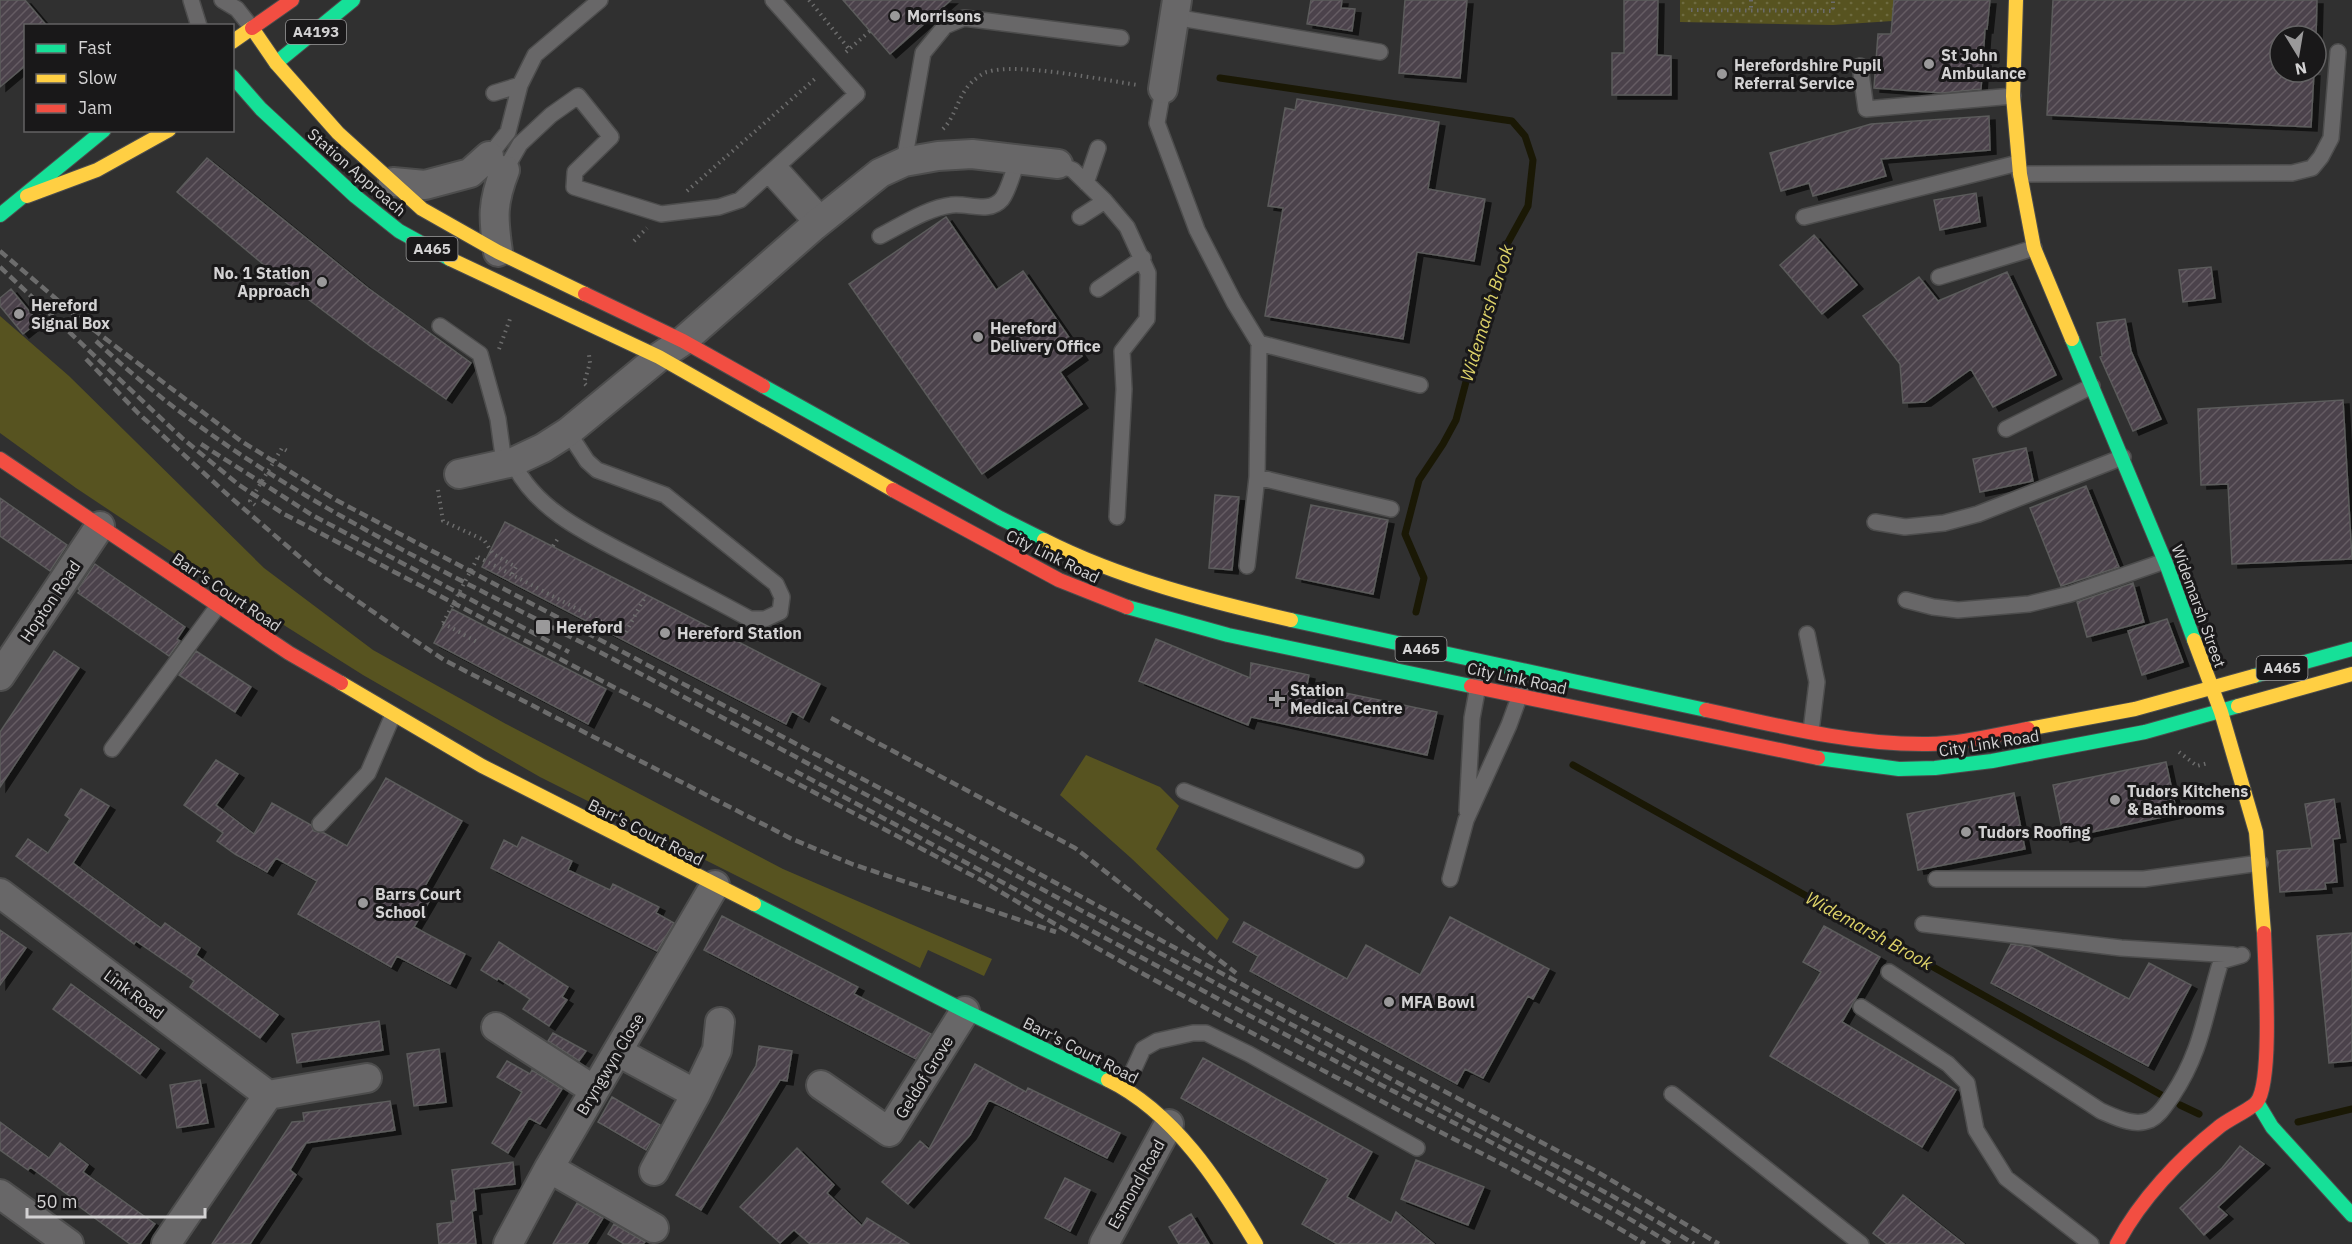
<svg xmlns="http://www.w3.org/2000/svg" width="2352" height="1244" viewBox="0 0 2352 1244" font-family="'IBM Plex Sans',sans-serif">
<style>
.grass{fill:#575320}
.park{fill:url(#park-dots)}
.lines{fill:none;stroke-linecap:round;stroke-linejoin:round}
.stream{stroke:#1a1805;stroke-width:7}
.building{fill:url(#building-hatch);stroke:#5b5b5b;stroke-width:1.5;filter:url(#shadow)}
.lane-casing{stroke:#4d4d4d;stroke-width:18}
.street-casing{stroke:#4d4d4d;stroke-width:32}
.fast-casing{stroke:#4d4d4d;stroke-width:16}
.slow-casing{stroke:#4d4d4d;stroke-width:16}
.jam-casing{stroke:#4d4d4d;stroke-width:16}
.path{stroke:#6c6c6c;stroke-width:4;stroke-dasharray:1.5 4.5;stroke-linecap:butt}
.lane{stroke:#686768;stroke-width:15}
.street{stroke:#686768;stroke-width:28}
.fast{stroke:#16e098;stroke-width:14}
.slow{stroke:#ffcf43;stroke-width:14}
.jam{stroke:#f24e42;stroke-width:14}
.rail{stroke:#6c6c6c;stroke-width:4.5;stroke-dasharray:9 4.5;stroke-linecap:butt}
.path-bridge{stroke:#6c6c6c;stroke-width:4;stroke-dasharray:1.5 4.5;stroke-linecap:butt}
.poi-dot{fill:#9a999a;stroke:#191819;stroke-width:2}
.labels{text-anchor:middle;stroke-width:6;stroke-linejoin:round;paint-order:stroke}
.shield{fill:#191819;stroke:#9b9a9b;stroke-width:1.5}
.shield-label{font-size:15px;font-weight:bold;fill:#d3d2d3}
.poi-label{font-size:16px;font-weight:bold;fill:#d3d2d3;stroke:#191819;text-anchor:start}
.street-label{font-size:16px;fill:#d3d2d3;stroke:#191819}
.water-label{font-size:18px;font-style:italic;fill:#ddd268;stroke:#191819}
</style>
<defs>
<pattern id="park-dots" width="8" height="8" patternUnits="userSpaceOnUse" patternTransform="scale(1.5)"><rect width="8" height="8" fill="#575320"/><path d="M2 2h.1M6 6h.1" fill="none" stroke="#6e6b40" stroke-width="1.8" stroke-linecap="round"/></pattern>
<pattern id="building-hatch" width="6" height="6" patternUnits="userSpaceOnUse" patternTransform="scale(1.5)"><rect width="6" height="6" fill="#4c424b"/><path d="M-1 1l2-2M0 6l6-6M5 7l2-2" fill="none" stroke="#655c64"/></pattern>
<filter id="shadow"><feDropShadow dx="6" dy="4" stdDeviation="0" flood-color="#0009"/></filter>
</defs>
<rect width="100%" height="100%" fill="#303030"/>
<path class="grass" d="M 0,316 L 69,376 L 264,568 L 373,650 L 506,724 L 783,869 L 992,959 L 984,976 L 928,950 L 920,968 L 540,777 L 363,675 L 244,600 L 76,488 L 0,433 Z
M 1086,755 L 1160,787 L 1179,806 L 1156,849 L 1229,919 L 1217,940 L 1131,858 L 1060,795 Z"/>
<path class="park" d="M 1680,0 L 1894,0 L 1892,21 L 1833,25 L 1680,22 Z"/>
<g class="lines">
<path class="stream" d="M 1220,78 L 1512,121 L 1525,136 L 1533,160 L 1528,206 L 1506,246 L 1487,325 L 1473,355 L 1456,420 L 1443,444 L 1419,480 L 1405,534 L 1424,578 L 1416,612
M 1573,765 L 2165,1097
M 2180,1105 L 2199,1114
M 2298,1122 L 2352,1109"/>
</g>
<path class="building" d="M 0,0 L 25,0 L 47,26 L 26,26 L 26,65 L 0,87 Z
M 843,0 L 951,0 L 890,54 Z
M 1311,0 L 1342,0 L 1341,8 L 1355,9 L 1352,31 L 1307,24 Z
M 1405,0 L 1467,0 L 1460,78 L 1399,73 Z
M 1624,0 L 1658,0 L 1657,55 L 1671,56 L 1671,95 L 1612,95 L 1612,53 L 1624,53 Z
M 1894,0 L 1990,0 L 1987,29 L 1985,29 L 1981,89 L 1942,93 L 1874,88 L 1878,34 L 1891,34 Z
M 2053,0 L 2317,0 L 2316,36 L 2280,36 L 2280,72 L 2314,72 L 2311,127 L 2047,115 Z
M 1297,99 L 1439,122 L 1428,189 L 1485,199 L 1474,261 L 1417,252 L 1403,339 L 1265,316 L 1283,208 L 1268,206 L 1285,108 L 1295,110 Z
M 1989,116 L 1990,150 L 1881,159 L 1886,176 L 1813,196 L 1809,183 L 1781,191 L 1770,153 L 1871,124 Z
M 207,158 L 368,288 L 471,363 L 446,399 L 370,346 L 276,275 L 177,192 Z
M 1976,193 L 1980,222 L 1940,230 L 1934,200 Z
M 946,217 L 996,290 L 1023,271 L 1082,356 L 1060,372 L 1082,404 L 982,474 L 849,284 Z
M 1814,235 L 1857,285 L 1822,314 L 1780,265 Z
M 2211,267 L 2215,298 L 2183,302 L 2179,270 Z
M 2007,272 L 2056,375 L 1993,407 L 1971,369 L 1925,402 L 1903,403 L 1900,364 L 1863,316 L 1919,277 L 1938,301 Z
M 11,289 L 38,322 L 23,334 L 0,306 L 0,298 Z
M 2125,319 L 2131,351 L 2161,419 L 2133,431 L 2100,357 L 2102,356 L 2097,323 Z
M 2343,400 L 2352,559 L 2232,564 L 2228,484 L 2201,485 L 2198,409 Z
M 2026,448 L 2033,481 L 1980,492 L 1973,459 Z
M 2086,486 L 2119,567 L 2061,586 L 2030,508 Z
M 1215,495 L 1239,497 L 1232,570 L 1209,568 Z
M 0,498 L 67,545 L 50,571 L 0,536 Z
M 1311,505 L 1388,520 L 1373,594 L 1296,578 Z
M 505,522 L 820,684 L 803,718 L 792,711 L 786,724 L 482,567 Z
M 95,564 L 185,627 L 177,639 L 180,641 L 169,656 L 78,593 L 80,591 L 78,589 Z
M 2133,583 L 2144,622 L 2087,637 L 2077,602 Z
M 452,609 L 606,689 L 588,724 L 434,643 Z
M 2167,619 L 2183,662 L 2142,675 L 2128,631 Z
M 1156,639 L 1250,678 L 1251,663 L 1309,675 L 1307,685 L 1437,712 L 1427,755 L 1251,717 L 1248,725 L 1139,681 Z
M 54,651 L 79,668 L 0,787 L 0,732 Z
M 196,651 L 251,687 L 235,712 L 179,675 Z
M 216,760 L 238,774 L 216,805 L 254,834 L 272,803 L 311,825 L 314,831 L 324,833 L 347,846 L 386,778 L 462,821 L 424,888 L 434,893 L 414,927 L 465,954 L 450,984 L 397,956 L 391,967 L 298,914 L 317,881 L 276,858 L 267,872 L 235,854 L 217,841 L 223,833 L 184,805 Z
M 2166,762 L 2177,814 L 2064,838 L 2053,785 Z
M 81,789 L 109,806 L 73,863 L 161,928 L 165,923 L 200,948 L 196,955 L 278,1015 L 260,1038 L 190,987 L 194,981 L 136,941 L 134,944 L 16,856 L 28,839 L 48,853 L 70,819 L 65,815 Z
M 2014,793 L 2025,849 L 1918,870 L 1907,814 Z
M 2334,799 L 2340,838 L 2333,839 L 2337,882 L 2325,883 L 2326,889 L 2280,892 L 2277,851 L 2312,848 L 2305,804 Z
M 522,837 L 572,861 L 568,870 L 610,890 L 613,884 L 659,907 L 656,913 L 674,923 L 657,951 L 491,868 L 504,840 L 517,847 Z
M 722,916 L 858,987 L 854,994 L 931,1034 L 916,1059 L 704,950 Z
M 1450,917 L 1549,969 L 1533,999 L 1528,996 L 1483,1078 L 1465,1069 L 1457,1084 L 1250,971 L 1258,956 L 1233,942 L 1244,922 L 1347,979 L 1366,945 L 1420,975 Z
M 1824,926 L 1880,957 L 1842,1022 L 1956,1090 L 1922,1147 L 1770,1056 L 1821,972 L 1803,962 Z
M 0,930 L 26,948 L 0,985 Z
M 2352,933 L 2352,1061 L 2329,1063 L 2317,936 Z
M 499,942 L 568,987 L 562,997 L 567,1000 L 549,1026 L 523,1009 L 530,999 L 498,978 L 497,980 L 481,970 Z
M 2011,944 L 2031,947 L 2129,999 L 2149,963 L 2191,985 L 2148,1066 L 1991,983 Z
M 71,984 L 159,1049 L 140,1074 L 53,1009 Z
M 379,1021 L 383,1050 L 297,1063 L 292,1034 Z
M 553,1033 L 586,1051 L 579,1061 L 548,1041 Z
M 759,1046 L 792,1051 L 787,1081 L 780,1080 L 701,1210 L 676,1195 L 756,1066 Z
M 439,1049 L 446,1102 L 414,1106 L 407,1054 Z
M 1203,1058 L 1372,1152 L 1347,1197 L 1391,1223 L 1396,1212 L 1434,1244 L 1337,1244 L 1302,1224 L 1328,1179 L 1181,1098 Z
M 507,1061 L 530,1074 L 532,1070 L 562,1089 L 540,1124 L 529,1118 L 508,1153 L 492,1143 L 522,1092 L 497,1077 Z
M 975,1064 L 1026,1092 L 1028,1088 L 1120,1133 L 1107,1158 L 989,1100 L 970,1135 L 908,1204 L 882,1182 L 920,1141 L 929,1149 Z
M 200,1080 L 208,1123 L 177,1128 L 170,1085 Z
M 612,1097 L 660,1125 L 646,1150 L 598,1122 Z
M 390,1101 L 395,1130 L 306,1143 L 290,1170 L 296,1175 L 250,1244 L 212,1244 L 292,1122 L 304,1121 L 303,1113 Z
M 0,1122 L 49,1158 L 60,1143 L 88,1165 L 83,1172 L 155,1224 L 140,1244 L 130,1244 L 77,1205 L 79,1203 L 30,1167 L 28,1170 L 0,1150 Z
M 2240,1146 L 2264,1164 L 2218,1207 L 2227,1215 L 2204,1235 L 2180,1208 L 2222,1168 Z
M 797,1148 L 834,1185 L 827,1193 L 862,1226 L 867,1218 L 909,1244 L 810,1244 L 794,1230 L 780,1243 L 740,1207 Z
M 1416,1160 L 1484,1187 L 1468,1225 L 1401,1199 Z
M 513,1162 L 515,1184 L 474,1189 L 476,1210 L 472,1211 L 476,1244 L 439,1244 L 437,1224 L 453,1222 L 451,1201 L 456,1201 L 452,1170 Z
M 1065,1178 L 1090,1190 L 1070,1231 L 1045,1218 Z
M 1903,1195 L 1964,1244 L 1887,1244 L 1873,1233 Z
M 577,1203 L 603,1218 L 587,1244 L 553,1244 Z
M 1191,1214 L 1209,1244 L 1179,1244 L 1169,1227 Z
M 614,1224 L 645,1242 L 643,1244 L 624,1244 L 608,1234 Z"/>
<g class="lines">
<g class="lane-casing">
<path id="lane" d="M 191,0 L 199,26
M 222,0 L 237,9 L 252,28
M 1174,17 L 1380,52
M 1860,66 L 1866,109 L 2013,96
M 1163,89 L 1157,123 L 1197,230 L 1234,302 L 1259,343 L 1257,477 L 1247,566
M 494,93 L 520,85
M 489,156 L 508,132 L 520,85 L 535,55 L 600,0
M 904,162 L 923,53 L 945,26 L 964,18 L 1121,38
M 1058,164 L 1073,170 L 1105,201 L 1127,227 L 1148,273 L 1147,319 L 1122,351 L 1124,389 L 1117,517
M 779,166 L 825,217
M 505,170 L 520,144 L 551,115 L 578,96 L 611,137 L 575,172 L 574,187 L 661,214 L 719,207 L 740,200 L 857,94 L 773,0
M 2020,174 L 2292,173 L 2312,168 L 2321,157 L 2331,138 L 2338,52
M 769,176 L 814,226
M 1086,183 L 1098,148
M 1080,217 L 1105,201
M 1804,217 L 2018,163
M 880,236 C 902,225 927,208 952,205 C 969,203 989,214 1002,199 C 1009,190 1013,171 1018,160
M 1939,277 L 2034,248
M 1098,289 L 1143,258
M 440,326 L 480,354 L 498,419 L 504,463
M 1259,343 L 1420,385
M 2006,429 L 2092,386
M 513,462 C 536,513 597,538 644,563 C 680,582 715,600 750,619 L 765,619 L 780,612 L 782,597 L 776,584 L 665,495 L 597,470 L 587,461 L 568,432
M 1257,477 L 1391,509
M 1875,522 L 1905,527 L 1944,523 L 1978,514 L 2123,457
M 1906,600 L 1933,607 L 1958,610 L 2029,604 L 2070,594 L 2165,561
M 1807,634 L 1817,682 L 1811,731
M 112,749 L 218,606
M 1184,791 L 1356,860
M 1467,811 L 1472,718 L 1478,686
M 320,824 L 368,773 L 393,715
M 1450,879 L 1466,820 L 1509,725 L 1521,692
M 1936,879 L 2144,879 L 2260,863
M 1923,924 L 2121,948 L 2233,955
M 1889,972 L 2101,1111 C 2115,1117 2134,1127 2150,1120 C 2160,1115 2166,1104 2172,1096 C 2203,1050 2205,1011 2221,961 L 2242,955
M 1861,1007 L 1948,1064 L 1967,1083 L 1976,1130 L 2006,1178 L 2091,1244
M 1125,1088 L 1143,1049 L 1157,1041 L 1193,1033 L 1206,1033 L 1249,1054 L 1417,1148
M 1672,1094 L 1861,1244"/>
</g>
<g class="street-casing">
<path id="street" d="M 1163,89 L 1177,0
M 393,182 L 425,185 L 470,173 L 489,156
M 498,252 C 493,218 492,203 505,170
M 459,474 L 513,462 L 543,448 L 568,432 L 659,357 L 683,341 L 814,226 L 880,173 L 904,162 L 938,156 L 972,154 L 1058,164
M 0,676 L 100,526
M 0,893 L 268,1095
M 496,1027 L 594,1090
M 618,1052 L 696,1094
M 821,1085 L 889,1132 L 965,1011
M 549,1168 L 654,1228
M 654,1171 L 696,1094 L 717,1050 L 720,1022
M 0,1194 L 69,1244
M 166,1244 L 268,1095 L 367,1078
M 508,1244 L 549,1168 L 715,885
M 1104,1244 L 1169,1124"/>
</g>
<g class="fast-casing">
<path id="fast" d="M 276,63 L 353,0
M 232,76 L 261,109 L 355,196 L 399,231 L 450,259
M 0,215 L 104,130
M 2072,339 L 2167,566 L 2194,640
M 763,386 L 1000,518 L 1044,540
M 1127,607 L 1228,635 L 1471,686
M 1291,620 L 1706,710
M 2254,676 L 2352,649
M 1818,758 L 1899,769 L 1935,768 L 1992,761 L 2145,732 L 2238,706
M 754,904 L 965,1011 L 1108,1080
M 2257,1102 L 2272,1127 L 2352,1215"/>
</g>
<g class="slow-casing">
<path id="slow" d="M 2016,0 L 2013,96 L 2020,174 L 2034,248 L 2072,339
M 232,42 L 252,28 L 276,63 L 338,133 L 422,209 L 498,252 L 585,294
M 27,196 L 97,170 L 169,130
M 450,259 L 659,357 L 893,490
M 1044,540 C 1121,579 1208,601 1291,620
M 2194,640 L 2221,712 L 2256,832 L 2264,933
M 341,683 L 482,766 L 754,904
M 2238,706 L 2352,674
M 2028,729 L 2135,709 L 2254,676
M 1108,1080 C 1174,1112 1219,1182 1256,1244"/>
</g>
<g class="jam-casing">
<path id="jam" d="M 252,28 L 292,0
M 585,294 L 683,341 L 763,386
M 0,459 L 289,653 L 341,683
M 893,490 L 1059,580 L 1127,607
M 1471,686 L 1818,758
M 1706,710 C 1779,726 1854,745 1928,744 C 1961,744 1995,735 2028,729
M 2117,1244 C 2140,1200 2180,1158 2219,1127 C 2227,1120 2253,1108 2257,1102 C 2273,1080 2265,965 2264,933"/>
</g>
<path class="path" d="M 809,0 L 849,49
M 1751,0 L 1751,11
M 1691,10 L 1833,11 L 1833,0
M 846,52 L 870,31
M 943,129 C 956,116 958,95 972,82 C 976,79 982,73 987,72 C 1017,62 1103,80 1138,85
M 687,191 L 817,77
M 634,241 L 647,228
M 499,349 L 510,319
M 586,385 L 584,383 L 590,363 L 589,355
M 438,490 L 443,521 L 484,540 L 493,554 L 516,567 L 512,574
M 255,505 L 250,501 L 282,448 L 289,452
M 553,546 L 559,537
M 478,557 L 625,634 L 646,595
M 443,623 L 477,642
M 2179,752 L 2197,766 L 2208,763"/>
<use href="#lane" class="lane"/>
<use href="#street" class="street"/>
<use href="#fast" class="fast"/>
<use href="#slow" class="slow"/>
<use href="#jam" class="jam"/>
<path class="rail" d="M 0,251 L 82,321 L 241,441 L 336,500 L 957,829 L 1267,998 L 1594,1170 L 1719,1244
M 0,267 L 182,438 L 239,485 L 284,514 L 981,880 C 1119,964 1263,1039 1406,1114 C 1486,1156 1568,1197 1645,1244
M 96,341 C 245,482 434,564 613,659 C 876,800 1140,941 1402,1085 C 1499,1138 1600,1185 1694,1244
M 86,359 L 138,413 L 229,496 L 323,577 L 395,627 L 444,660 L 792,839 L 852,864 L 1056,932
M 201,444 L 312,515 L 569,652
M 831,718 L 1075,848 L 1236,973
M 795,771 C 967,862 1138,957 1311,1048 C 1431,1112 1555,1172 1671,1244"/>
<path class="path-bridge" d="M 443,623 L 478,557"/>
</g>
<g class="poi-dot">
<circle cx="895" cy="16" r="6"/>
<circle cx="1929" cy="64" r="6"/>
<circle cx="1722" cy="74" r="6"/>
<circle cx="322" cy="282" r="6"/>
<circle cx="19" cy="314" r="6"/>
<circle cx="978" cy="337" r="6"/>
<rect x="535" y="619" width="16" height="16" rx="3"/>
<circle cx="665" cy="633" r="6"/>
<path d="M1274 690h6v6h6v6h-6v6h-6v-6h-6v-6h6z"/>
<circle cx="2115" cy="800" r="6"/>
<circle cx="1966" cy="832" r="6"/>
<circle cx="363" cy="903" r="6"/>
<circle cx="1389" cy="1002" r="6"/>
</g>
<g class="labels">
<g class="shield">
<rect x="286" y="20" width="60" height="24" rx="4.5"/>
<rect x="406.5" y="237" width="51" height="24" rx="4.5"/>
<rect x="1395.5" y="637" width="51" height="24" rx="4.5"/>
<rect x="2256.5" y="656" width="51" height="24" rx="4.5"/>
</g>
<g class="shield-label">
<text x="316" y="37">A4193</text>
<text x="432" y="254">A465</text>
<text x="1421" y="654">A465</text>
<text x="2282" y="673">A465</text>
</g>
<g class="poi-label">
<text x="907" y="22">Morrisons</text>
<text x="1941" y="61">St John<tspan x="1941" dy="18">Ambulance</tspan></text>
<text x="1734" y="71">Herefordshire Pupil<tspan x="1734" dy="18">Referral Service</tspan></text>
<text x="310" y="279" text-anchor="end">No. 1 Station<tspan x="310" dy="18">Approach</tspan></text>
<text x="31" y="311">Hereford<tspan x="31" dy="18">Signal Box</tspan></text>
<text x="990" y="334">Hereford<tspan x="990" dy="18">Delivery Office</tspan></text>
<text x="556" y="633">Hereford</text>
<text x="677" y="639">Hereford Station</text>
<text x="1290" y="696">Station<tspan x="1290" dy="18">Medical Centre</tspan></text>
<text x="2127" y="797">Tudors Kitchens<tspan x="2127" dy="18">&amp; Bathrooms</tspan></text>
<text x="1978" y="838">Tudors Roofing</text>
<text x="375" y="900">Barrs Court<tspan x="375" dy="18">School</tspan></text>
<text x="1401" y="1008">MFA Bowl</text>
</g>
<g class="street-label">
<text transform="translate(357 172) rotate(41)" y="6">Station Approach</text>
<text transform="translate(1053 556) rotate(26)" y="6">City Link Road</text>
<text transform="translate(227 592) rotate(34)" y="6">Barr's Court Road</text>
<text transform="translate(50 601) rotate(-56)" y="6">Hopton Road</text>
<text transform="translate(2199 606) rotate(70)" y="6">Widemarsh Street</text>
<text transform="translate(1517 678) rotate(12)" y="6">City Link Road</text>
<text transform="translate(1989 743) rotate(-9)" y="6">City Link Road</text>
<text transform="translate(646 832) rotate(27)" y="6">Barr's Court Road</text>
<text transform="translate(134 994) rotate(37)" y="6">Link Road</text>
<text transform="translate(1081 1050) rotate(27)" y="6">Barr's Court Road</text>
<text transform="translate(610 1064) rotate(-59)" y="6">Bryngwyn Close</text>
<text transform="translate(924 1077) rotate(-58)" y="6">Geldof Grove</text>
<text transform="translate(1136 1184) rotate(-61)" y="6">Esmond Road</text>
</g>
<g class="water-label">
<text transform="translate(1487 313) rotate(-73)" y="6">Widemarsh Brook</text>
<text transform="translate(1869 931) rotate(29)" y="6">Widemarsh Brook</text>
</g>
</g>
<rect x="24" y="24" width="210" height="108" fill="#191819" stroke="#636263" stroke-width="1.5"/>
<rect x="36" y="44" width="30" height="9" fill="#16e098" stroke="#636263" stroke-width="1.5"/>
<text x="78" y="54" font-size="18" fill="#d3d2d3">Fast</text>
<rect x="36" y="74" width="30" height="9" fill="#ffcf43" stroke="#636263" stroke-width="1.5"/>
<text x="78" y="84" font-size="18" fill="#d3d2d3">Slow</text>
<rect x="36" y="104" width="30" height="9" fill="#f24e42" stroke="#636263" stroke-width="1.5"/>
<text x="78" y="114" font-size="18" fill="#d3d2d3">Jam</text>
<g transform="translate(2298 54) rotate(169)"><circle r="28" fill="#191819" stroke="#636263" stroke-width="1.5"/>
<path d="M0-4.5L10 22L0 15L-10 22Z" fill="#9a999a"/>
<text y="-9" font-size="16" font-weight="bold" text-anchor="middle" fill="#d3d2d3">N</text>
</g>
<path d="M27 1208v9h178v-9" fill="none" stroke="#d3d2d3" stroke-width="3"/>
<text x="36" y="1208" font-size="18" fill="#d3d2d3" stroke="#191819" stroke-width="4.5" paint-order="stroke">50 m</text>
</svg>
